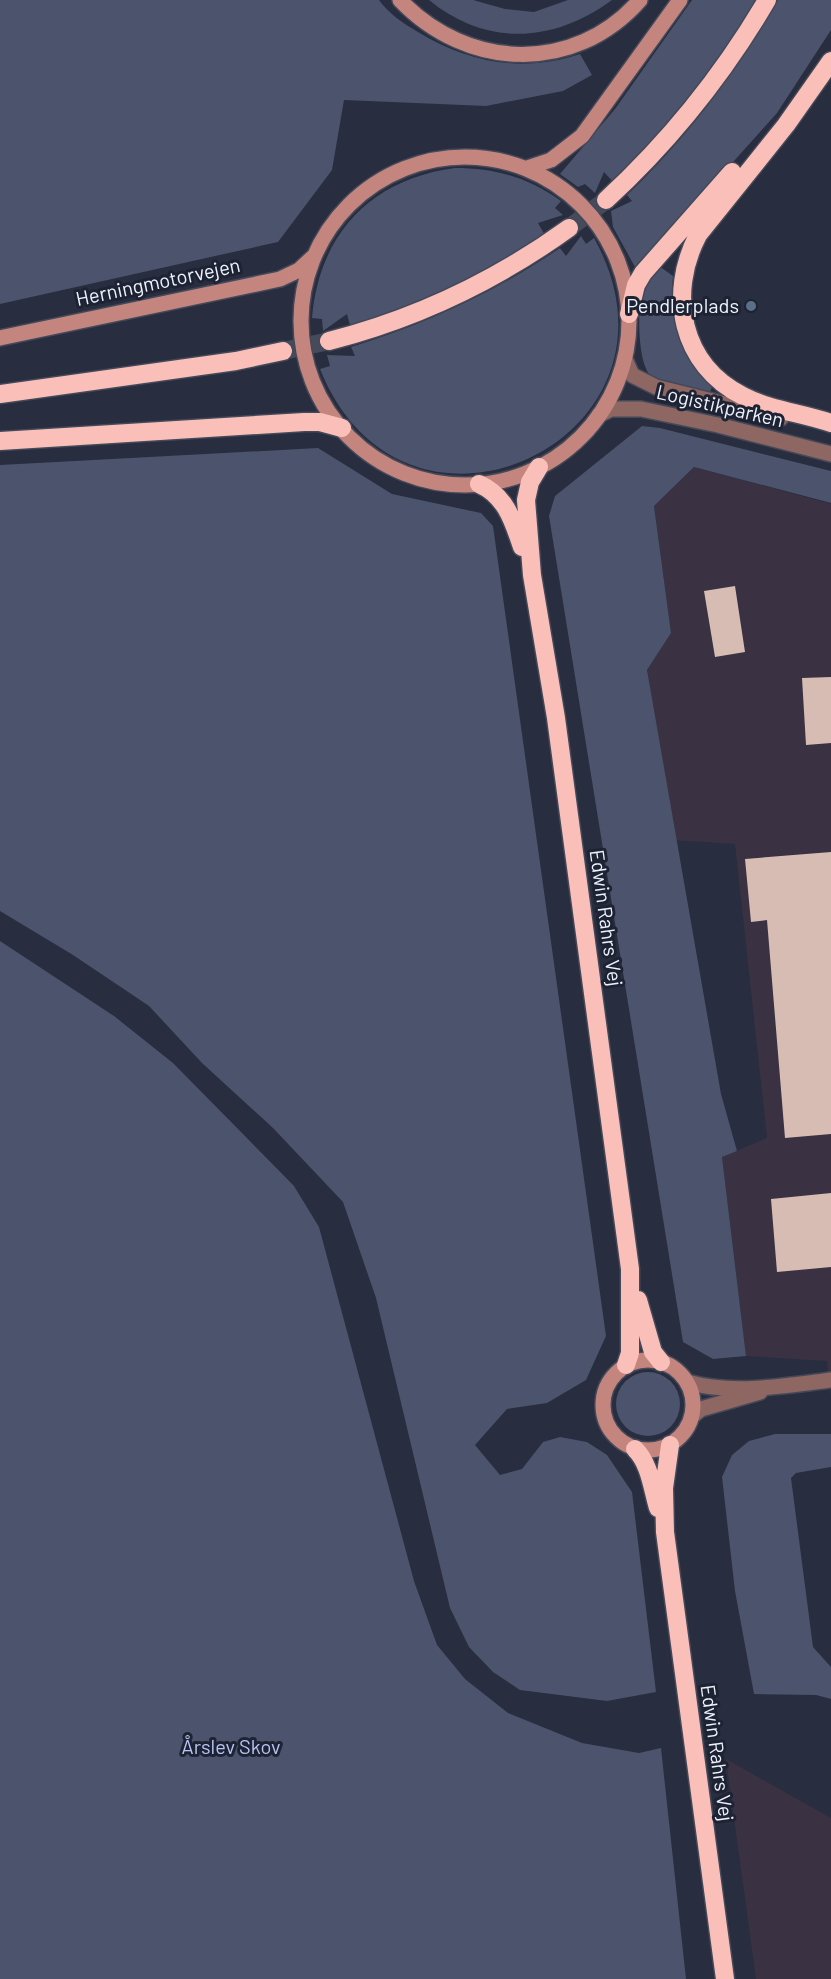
<svg xmlns="http://www.w3.org/2000/svg" width="831" height="1979" viewBox="0 0 831 1979" font-family="Barlow,sans-serif">
<style>
.industrial{fill:#3a3142}
.green{fill:#4b536d}
.building{fill:#d7bcb4}
.lines{fill:none;stroke-linecap:round;stroke-linejoin:round}
.highway-tunnel{stroke:#464b5c;stroke-width:18;stroke-dasharray:18 9;stroke-linecap:butt}
.street-casing{stroke:#44495a;stroke-width:18}
.secondary-casing{stroke:#44495a;stroke-width:18}
.highway-casing{stroke:#44495a;stroke-width:21}
.street{stroke:#8e6662;stroke-width:15}
.secondary{stroke:#c4857e;stroke-width:15}
.highway{stroke:#fabfb8;stroke-width:18}
.service-dot{fill:#5c6f8a;stroke:#1e2334;stroke-width:2}
.labels{text-anchor:middle;stroke-width:6;stroke-linejoin:round;paint-order:stroke}
.street-label{font-size:20px;fill:#eef2fd;stroke:#1e2334}
.poi-label{font-size:20px;fill:#eef2fd;stroke:#1e2334;text-anchor:end}
.park-label{font-size:20px;fill:#b6c5f4;stroke:#1e2334}
</style>
<rect width="100%" height="100%" fill="#282d3f"/>
<path class="industrial" d="M 694,467 L 831,504 L 831,1397 L 827,1361 L 746,1356 L 722,1157 L 767,1138 L 735,844 L 671,840 L 647,670 L 671,633 L 654,506 Z
M 726,1759 L 831,1818 L 831,1979 L 756,1979 Z"/>
<path class="green" d="M 0,0 L 379,0 C 388,13 404,24 418,32 C 469,63 523,73 580,54 L 592,75 L 563,91 L 486,106 L 344,100 L 332,170 L 278,242 L 0,304 Z
M 429,0 L 473,0 L 505,9 L 534,12 L 568,0 L 612,0 C 554,43 486,47 429,0 Z
M 692,0 L 758,0 L 698,93 L 616,185 L 604,172 L 595,193 L 585,184 L 578,187 L 560,174 L 615,109 Z
M 778,0 L 831,0 L 831,30 L 777,113 L 640,266 L 635,267 L 613,227 L 611,211 L 632,201 L 627,195 C 691,134 732,76 778,0 Z
M 455,168 C 496,168 529,178 561,201 L 555,208 L 563,215 L 538,223 L 546,237 L 467,284 L 351,329 L 347,314 L 323,331 L 322,319 L 312,318 C 319,234 371,179 455,168 Z
M 581,236 L 586,244 L 594,238 C 705,437 405,581 320,369 L 330,366 L 327,355 L 355,356 L 351,347 C 426,324 495,292 560,248 L 566,256 Z
M 659,266 L 673,276 C 668,326 681,349 712,387 L 709,394 C 691,390 665,389 651,376 C 637,364 637,305 643,289 C 647,280 653,273 659,266 Z
M 642,426 L 660,428 L 831,471 L 831,503 L 694,467 L 654,506 L 671,633 L 647,670 L 721,1094 L 737,1151 L 722,1157 L 746,1356 L 713,1359 L 683,1342 L 549,516 L 555,496 Z
M 318,448 L 392,494 L 481,513 L 493,526 L 606,1336 L 586,1380 L 547,1403 L 507,1409 L 475,1445 L 500,1475 L 522,1469 L 543,1442 L 560,1437 L 587,1442 L 607,1455 L 632,1492 L 656,1692 L 607,1701 L 520,1690 L 493,1672 L 469,1647 L 450,1608 L 376,1298 L 343,1202 L 273,1128 L 202,1063 L 149,1006 L 73,955 L 0,911 L 0,465 Z
M 0,941 L 114,1016 L 173,1063 L 294,1186 L 319,1227 L 414,1581 L 437,1645 L 465,1679 L 508,1713 L 582,1743 L 639,1753 L 661,1748 L 686,1979 L 0,1979 Z
M616 1404a32 32 0 1 1 64 0a32 32 0 1 1-64 0Z
M 775,1434 L 831,1434 L 831,1467 L 796,1473 L 791,1478 L 813,1647 L 831,1667 L 831,1699 L 816,1695 L 754,1694 L 735,1591 L 722,1477 L 732,1455 L 749,1441 Z"/>
<path class="building" d="M 735,586 L 745,652 L 715,657 L 704,591 Z
M 831,677 L 831,743 L 806,745 L 802,678 Z
M 831,852 L 831,1134 L 785,1138 L 767,920 L 751,922 L 745,859 Z
M 831,1193 L 831,1267 L 777,1272 L 771,1199 Z"/>
<g class="lines">
<path class="highway-tunnel" d="M 569,228 L 606,200
M 283,351 L 329,341"/>
<g class="street-casing">
<path id="street" d="M 625,359 L 632,375 L 656,387 L 781,418
M 599,415 L 611,409 L 641,409 L 718,425 L 831,454
M 687,1382 C 732,1395 785,1386 831,1380
M 692,1416 L 701,1409 L 760,1392"/>
</g>
<g class="secondary-casing">
<path id="secondary" d="M 400,0 C 467,70 574,75 640,0
M301 321a164 164 0 1 1 328 0a164 164 0 1 1-328 0Z
M 527,168 L 551,160 L 582,136 L 680,0
M 0,338 L 280,279 L 299,270 L 313,257
M603 1405a45 45 0 1 1 90 0a45 45 0 1 1-90 0Z"/>
</g>
<g class="highway-casing">
<path id="highway" d="M 831,61 L 786,125 L 698,235 C 667,294 681,365 743,396 C 770,410 802,413 831,423
M 606,200 C 670,141 723,75 767,0
M 629,314 L 636,285 L 643,273 L 732,172
M 329,341 C 415,319 497,280 569,228
M 0,394 L 236,361 L 283,351
M 0,441 L 304,422 L 320,422 L 342,428
M 539,467 L 530,482 L 526,500 L 532,575 L 556,718 L 630,1269 L 630,1353 L 626,1365
M 479,484 C 506,496 513,521 522,547
M 638,1300 L 653,1352 L 661,1362
M 670,1445 L 664,1488 L 665,1532 L 725,1979
M 635,1449 C 650,1464 652,1488 658,1508"/>
</g>
<use href="#street" class="street"/>
<use href="#secondary" class="secondary"/>
<use href="#highway" class="highway"/>
</g>
<circle class="service-dot" cx="751" cy="306" r="6"/>
<g class="labels">
<g class="street-label">
<text transform="translate(158 282) rotate(-12)" y="7">Herningmotorvejen</text>
<text transform="translate(720 406) rotate(13)" y="7">Logistikparken</text>
<text transform="translate(606 918) rotate(82)" y="7">Edwin Rahrs Vej</text>
<text transform="translate(717 1753) rotate(82)" y="7">Edwin Rahrs Vej</text>
</g>
<g class="poi-label">
<text x="739" y="313">Pendlerplads</text>
</g>
<g class="park-label">
<text x="231" y="1754">Årslev Skov</text>
</g>
</g>
</svg>
